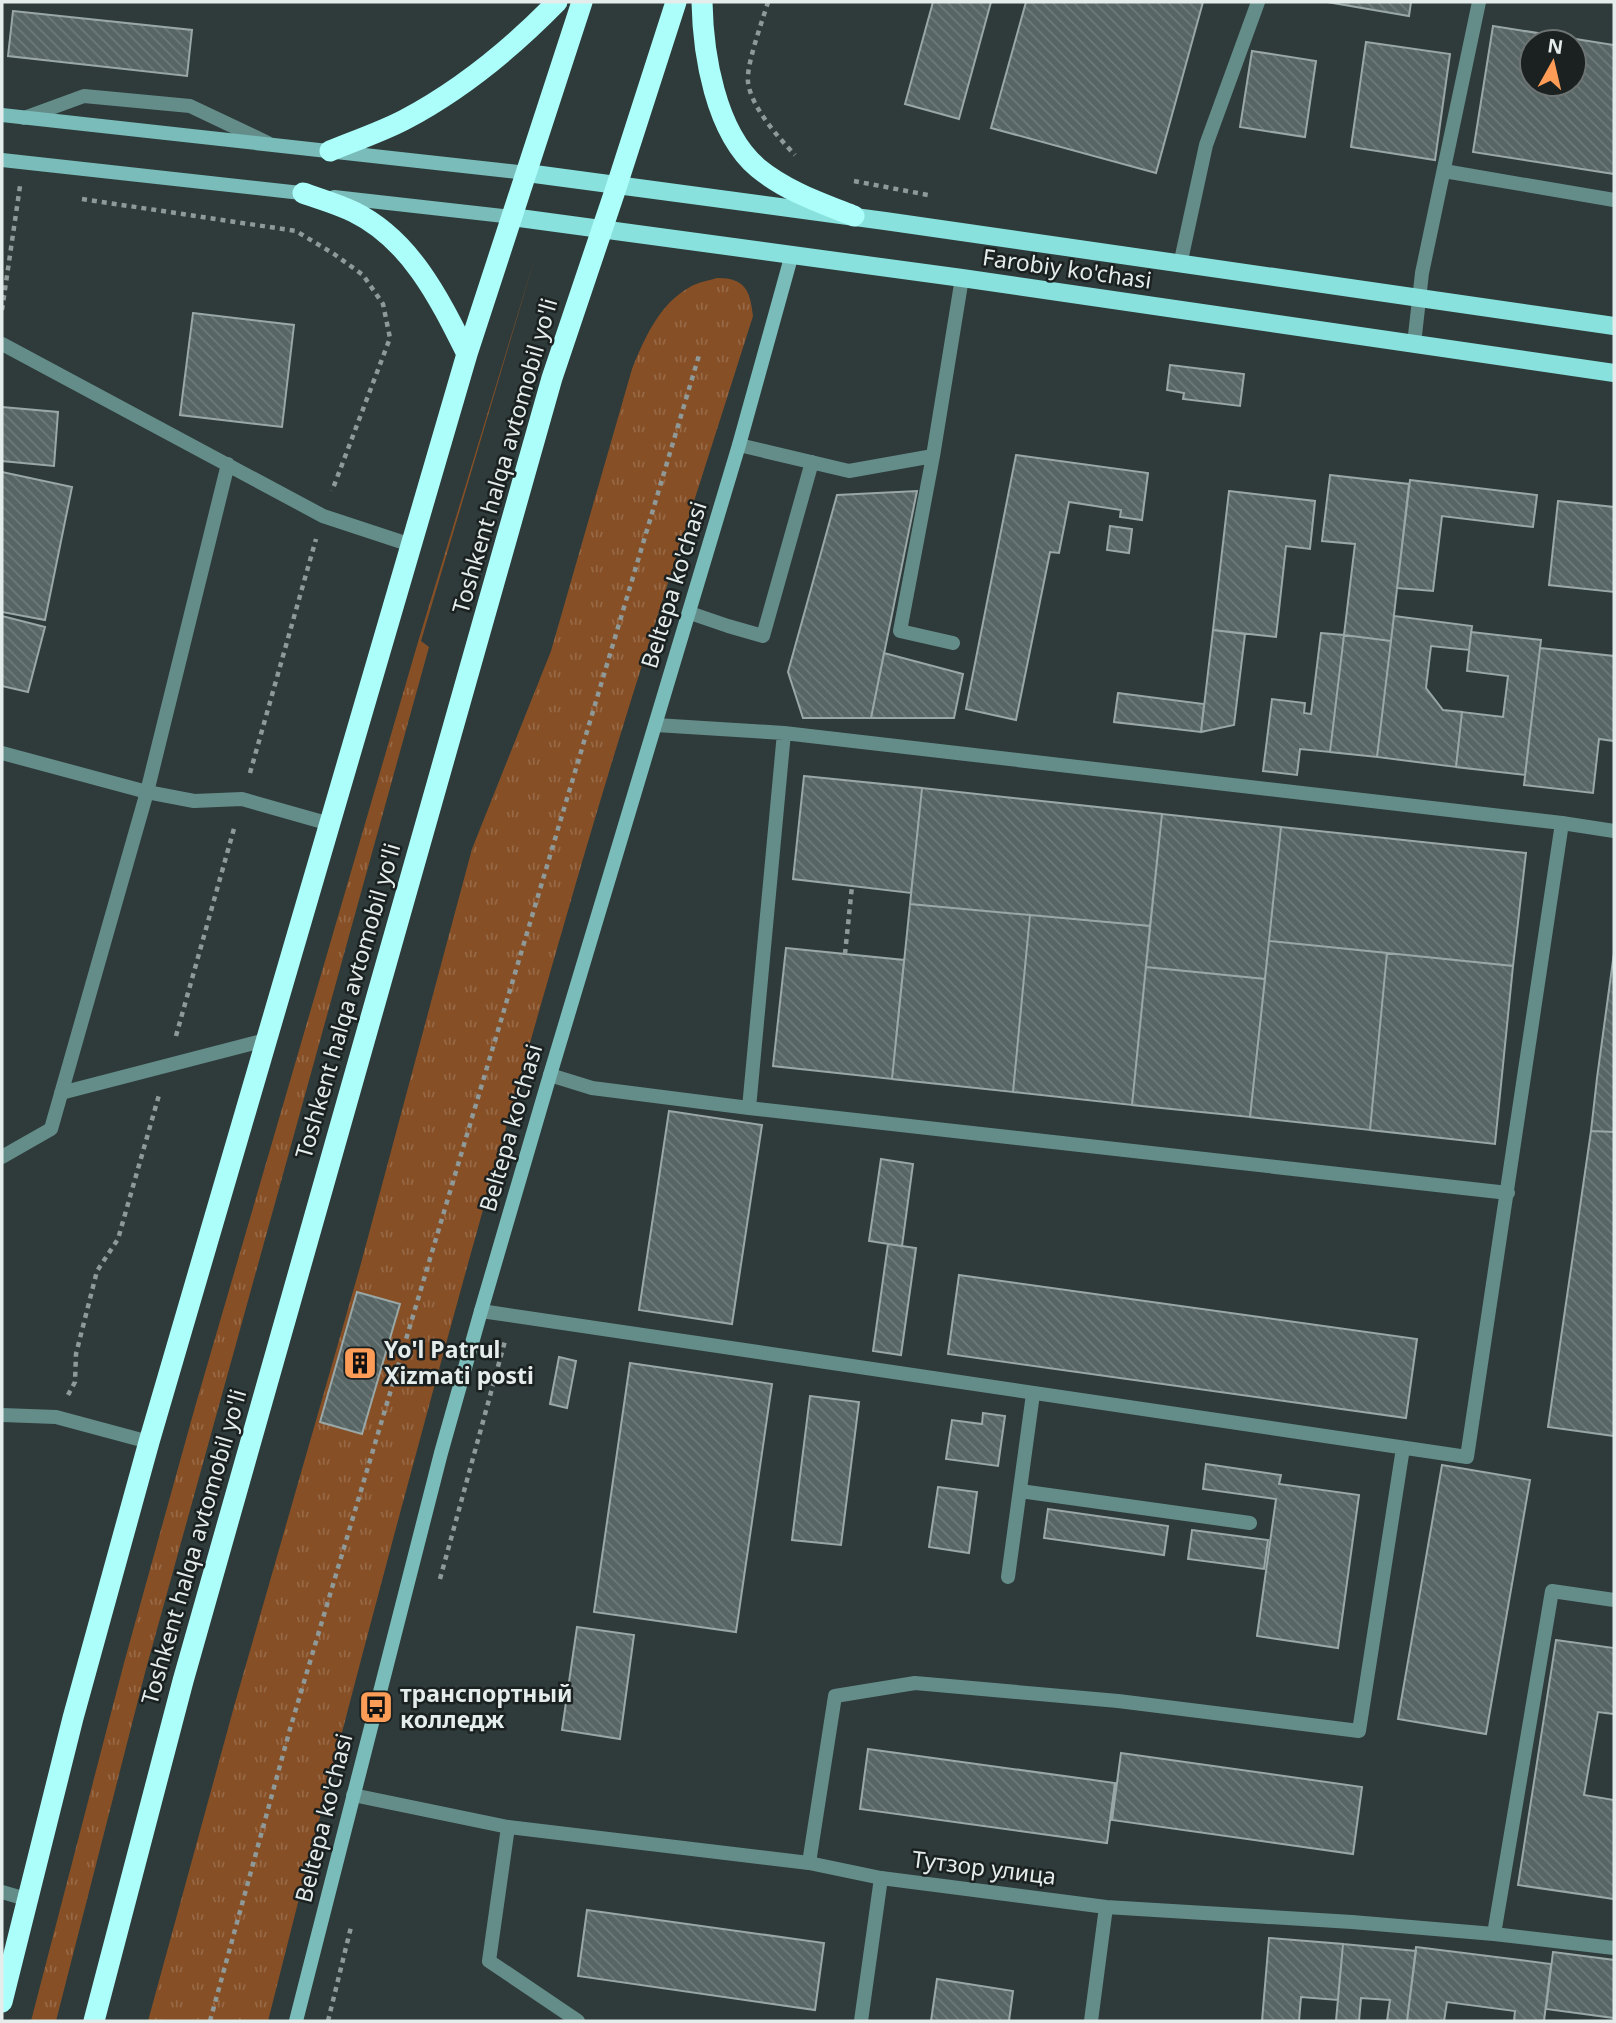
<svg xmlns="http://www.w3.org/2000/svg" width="1616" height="2023" viewBox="0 0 1616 2023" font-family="'Noto Sans',sans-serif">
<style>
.grass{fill:url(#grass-tufts)}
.building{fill:url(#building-back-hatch);stroke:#99a8a7;stroke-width:2;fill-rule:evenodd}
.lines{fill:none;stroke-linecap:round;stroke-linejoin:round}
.path{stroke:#8f9998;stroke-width:4.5;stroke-dasharray:5 5;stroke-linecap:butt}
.lane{stroke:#648d8a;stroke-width:14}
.street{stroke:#648d8a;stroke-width:14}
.secondary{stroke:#79bcb9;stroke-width:14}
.primary{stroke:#89e1dd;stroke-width:18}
.highway{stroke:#acfefa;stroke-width:21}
.labels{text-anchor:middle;stroke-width:5;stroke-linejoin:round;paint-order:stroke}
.street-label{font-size:23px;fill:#e5edec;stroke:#1b2120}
.poi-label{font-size:23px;font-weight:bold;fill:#e5edec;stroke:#1b2120;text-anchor:start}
</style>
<defs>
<pattern id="grass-tufts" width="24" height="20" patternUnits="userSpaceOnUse" patternTransform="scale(1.75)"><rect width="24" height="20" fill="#864f26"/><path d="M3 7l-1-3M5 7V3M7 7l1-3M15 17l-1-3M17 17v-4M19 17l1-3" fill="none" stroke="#976946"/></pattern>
<pattern id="building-back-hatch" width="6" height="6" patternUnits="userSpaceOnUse" patternTransform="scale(1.75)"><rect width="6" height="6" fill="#576564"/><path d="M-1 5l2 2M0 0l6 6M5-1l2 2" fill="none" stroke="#6f7b7a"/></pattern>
</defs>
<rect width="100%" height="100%" fill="#2e3b3a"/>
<path class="grass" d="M 536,254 L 421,641 L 429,647 L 146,1669 L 56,2021 L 31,2021 L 124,1663 L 195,1407 L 418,642 Z
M 717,278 C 746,278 750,291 753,316 C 695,500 634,684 580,869 C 469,1251 365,1635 268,2021 L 148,2021 L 235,1703 L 360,1267 L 472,849 L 551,651 L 632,369 C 644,339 660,303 690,287 C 698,282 708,281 717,278 Z"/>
<path class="building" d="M 933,2 L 991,2 L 959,119 L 905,104 Z
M 1026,2 L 1203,2 L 1156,173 L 991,128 Z
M 1327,2 L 1411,2 L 1409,16 Z
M 13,11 L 192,30 L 187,76 L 8,56 Z
M 1493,26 L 1614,45 L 1614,174 L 1473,152 ZM 1532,42 L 1574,42 L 1574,84 L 1532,84 Z
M 1366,42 L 1450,54 L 1435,160 L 1351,147 Z
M 1252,51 L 1316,61 L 1305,137 L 1240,127 Z
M 193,313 L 294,325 L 282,427 L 180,415 Z
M 1170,365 L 1244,374 L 1240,406 L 1183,399 L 1184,393 L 1167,390 Z
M 2,407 L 58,412 L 54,466 L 2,461 Z
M 1016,455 L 1148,473 L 1142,520 L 1120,517 L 1121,510 L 1069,502 L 1059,553 L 1050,552 L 1016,720 L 966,709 Z
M 2,472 L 72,487 L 45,620 L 2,612 Z
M 1330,475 L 1409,484 L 1391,641 L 1344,635 L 1355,544 L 1322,541 Z
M 1410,480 L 1537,495 L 1533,527 L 1442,516 L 1433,591 L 1397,588 Z
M 917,491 L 871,718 L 803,718 L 788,672 L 837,495 Z
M 1229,491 L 1315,501 L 1310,549 L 1286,546 L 1276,637 L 1213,630 Z
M 1558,501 L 1614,507 L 1614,592 L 1549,585 Z
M 1110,526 L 1132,529 L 1129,553 L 1107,550 Z
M 2,616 L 45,627 L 28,692 L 2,686 Z
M 1394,616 L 1472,626 L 1469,650 L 1431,646 L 1426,688 L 1443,710 L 1462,712 L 1456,767 L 1377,757 Z
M 1213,630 L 1245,634 L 1234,725 L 1201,732 Z
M 1471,632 L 1541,640 L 1525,775 L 1456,767 L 1462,712 L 1503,717 L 1508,676 L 1467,671 Z
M 1321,633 L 1344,635 L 1330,752 L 1300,749 L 1297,775 L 1263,771 L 1272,699 L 1305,703 L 1304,713 L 1311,714 Z
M 1344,635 L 1391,641 L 1377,757 L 1330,752 Z
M 1540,648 L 1614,656 L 1614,741 L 1599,739 L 1593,793 L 1524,785 Z
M 884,653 L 963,674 L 954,718 L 871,718 Z
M 1118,693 L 1204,704 L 1201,732 L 1114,722 Z
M 804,776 L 922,788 L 911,893 L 793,879 Z
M 922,788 L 1162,814 L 1150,926 L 910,904 Z
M 1162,814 L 1281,827 L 1265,979 L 1146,967 Z
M 1281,827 L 1526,853 L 1513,966 L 1269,941 Z
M 910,904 L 1030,915 L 1013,1092 L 892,1079 Z
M 1030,915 L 1150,926 L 1132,1105 L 1013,1092 Z
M 1269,941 L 1387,953 L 1370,1130 L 1250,1117 Z
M 786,948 L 904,960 L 892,1079 L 773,1066 Z
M 1387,953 L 1513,966 L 1495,1144 L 1370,1130 Z
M 1614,953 L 1614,1132 L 1591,1131 L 1597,1078 Z
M 1146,967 L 1265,979 L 1250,1117 L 1132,1105 Z
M 669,1111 L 762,1125 L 732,1324 L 639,1310 Z
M 1591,1131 L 1614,1132 L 1614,1436 L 1548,1427 Z
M 881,1159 L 913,1164 L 902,1246 L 869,1241 Z
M 888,1244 L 916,1248 L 901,1355 L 873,1351 Z
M 959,1275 L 1417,1339 L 1406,1418 L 948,1354 Z
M 357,1292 L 400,1304 L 362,1434 L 320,1422 Z
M 559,1357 L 576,1361 L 567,1408 L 550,1404 Z
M 630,1363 L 772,1384 L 736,1632 L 594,1612 Z
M 810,1396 L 859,1402 L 841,1545 L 792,1540 Z
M 983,1413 L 1005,1416 L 998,1466 L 946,1459 L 952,1420 L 982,1424 Z
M 1206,1464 L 1281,1475 L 1279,1484 L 1359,1495 L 1338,1648 L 1257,1636 L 1276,1499 L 1203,1489 Z
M 1442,1465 L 1530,1480 L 1486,1734 L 1398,1719 Z
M 938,1487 L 977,1492 L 969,1553 L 929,1547 Z
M 1048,1509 L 1168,1526 L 1164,1555 L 1044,1538 Z
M 1192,1530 L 1268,1540 L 1264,1569 L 1188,1559 Z
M 577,1627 L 634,1635 L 620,1739 L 562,1730 Z
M 1556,1640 L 1614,1648 L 1614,1714 L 1598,1712 L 1584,1795 L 1614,1800 L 1614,1899 L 1518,1885 Z
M 868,1749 L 1115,1783 L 1107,1843 L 860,1809 Z
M 1121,1753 L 1362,1787 L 1353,1854 L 1112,1820 Z
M 587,1910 L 824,1943 L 815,2010 L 578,1976 Z
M 1269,1938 L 1343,1944 L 1338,2000 L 1301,1997 L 1299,2021 L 1262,2021 Z
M 1343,1944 L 1416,1951 L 1407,2021 L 1387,2021 L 1390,2000 L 1361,1998 L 1359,2021 L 1336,2021 Z
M 1416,1947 L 1551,1964 L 1544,2021 L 1514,2021 L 1515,2011 L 1447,2002 L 1444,2021 L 1407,2021 Z
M 1553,1952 L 1614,1960 L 1614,2018 L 1546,2009 Z
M 937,1979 L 1013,1991 L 1009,2021 L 931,2021 Z"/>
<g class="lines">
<path class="path" d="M 768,2 C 763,19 746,65 748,82 C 751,107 778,137 795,155
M 854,181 L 928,195
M 82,199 L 296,231 L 334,254 L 363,275 L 383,304 L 390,338 L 332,491
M 2,310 L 20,186
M 250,773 L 316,539
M 845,954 L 852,886
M 176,1036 L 235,825
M 68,1395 L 75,1382 L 76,1354 L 97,1271 L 118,1239 L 159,1095
M 440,1579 L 505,1341
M 210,2021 L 290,1729 L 700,352
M 328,2021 L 351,1927"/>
<path class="lane" d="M 24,118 L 84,96 L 190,106 L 268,143
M 1444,171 L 1614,200
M 1180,265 L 1206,145 L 1258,2
M 2,344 L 323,516 L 411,545
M 1414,344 L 1422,273 L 1479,2
M 739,445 L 849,471 L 933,456 L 962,278
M 933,456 L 900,631 L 953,643
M 690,613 L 728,626 L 763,636 L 812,462
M 2,753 L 147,792 L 194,801 L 242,799 L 330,824
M 61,1093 L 266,1040
M 2,1157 L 51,1129 L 147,792 L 228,464
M 481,1311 L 1467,1457 L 1562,823
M 2,1415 L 56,1417 L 149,1442
M 1020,1491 L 1250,1523
M 1008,1577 L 1033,1394
M 508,1827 L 489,1961 L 578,2021
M 809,1863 L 835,1696 L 915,1683 L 1118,1701 L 1359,1731 L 1403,1448
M 2,1892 L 26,1899
M 861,2021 L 881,1878"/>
<path class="street" d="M 656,725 L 784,733 L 1562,823 L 1614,831
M 550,1075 L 592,1088 L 749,1108 L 1508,1193
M 749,1108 L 784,733
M 353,1795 L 508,1827 L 809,1863 L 881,1878 L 1106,1907 L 1352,1922 L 1494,1934 L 1614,1948
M 1494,1934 L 1552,1591 L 1614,1600
M 1091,2021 L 1106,1907"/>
<path class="secondary" d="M 2,115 L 527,173
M 2,160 L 310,194
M 334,197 L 512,217
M 296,2021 L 441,1453 L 481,1311 L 550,1075 L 739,445 L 792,254"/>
<path class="primary" d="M 527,173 L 885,221 L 1614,326
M 512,217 L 962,278 L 1614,373"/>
<path class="highway" d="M 702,2 C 703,53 715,132 758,168 C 786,191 821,203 854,216
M 330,151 C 354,141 381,132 404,120 C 461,90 512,48 557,2
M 303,193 C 320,199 338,204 354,212 C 411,240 440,300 467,354
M 2,2002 L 73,1718 L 149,1442 L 467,354 L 582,2
M 94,2021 L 183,1681 L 552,378 L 617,185 L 676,2"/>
</g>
<defs>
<g id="building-square" transform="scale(1.75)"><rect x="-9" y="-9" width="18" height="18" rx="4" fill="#fd9c56" stroke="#1b2120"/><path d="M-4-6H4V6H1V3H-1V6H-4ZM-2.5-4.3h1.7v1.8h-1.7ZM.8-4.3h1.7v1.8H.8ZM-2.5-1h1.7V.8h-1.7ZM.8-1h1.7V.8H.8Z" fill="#111"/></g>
<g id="bus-square" transform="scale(1.75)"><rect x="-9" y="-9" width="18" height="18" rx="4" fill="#fd9c56" stroke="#1b2120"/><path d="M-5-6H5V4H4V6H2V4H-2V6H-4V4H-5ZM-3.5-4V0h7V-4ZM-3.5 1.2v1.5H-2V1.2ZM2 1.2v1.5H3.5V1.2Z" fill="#111"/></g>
</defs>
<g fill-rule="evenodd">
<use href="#building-square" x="360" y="1363"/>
<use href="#bus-square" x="376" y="1707"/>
</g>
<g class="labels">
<g class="street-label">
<text transform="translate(1067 269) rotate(8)" y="8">Farobiy ko'chasi</text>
<text transform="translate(505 456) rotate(-74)" y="8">Toshkent halqa avtomobil yo'li</text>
<text transform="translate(674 585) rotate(-73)" y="8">Beltepa ko'chasi</text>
<text transform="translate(348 1001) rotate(-74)" y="8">Toshkent halqa avtomobil yo'li</text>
<text transform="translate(511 1128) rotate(-74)" y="8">Beltepa ko'chasi</text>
<text transform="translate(194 1547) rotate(-74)" y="8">Toshkent halqa avtomobil yo'li</text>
<text transform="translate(324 1818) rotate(-76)" y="8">Beltepa ko'chasi</text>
<text transform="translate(984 1868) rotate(7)" y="8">Тутзор улица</text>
</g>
<g class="poi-label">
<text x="384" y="1358">Yo'l Patrul<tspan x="384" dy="26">Xizmati posti</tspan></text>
<text x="400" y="1702">транспортный<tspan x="400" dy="26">колледж</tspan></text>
</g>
</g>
<rect width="1616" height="2023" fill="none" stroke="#e5edec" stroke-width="7"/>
<g transform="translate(1553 63) rotate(8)"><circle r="33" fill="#1b2120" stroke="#6c7372" stroke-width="2"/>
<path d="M0-5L12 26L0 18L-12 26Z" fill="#fd9c56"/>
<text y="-10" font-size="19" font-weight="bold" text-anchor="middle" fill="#e5edec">N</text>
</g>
</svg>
